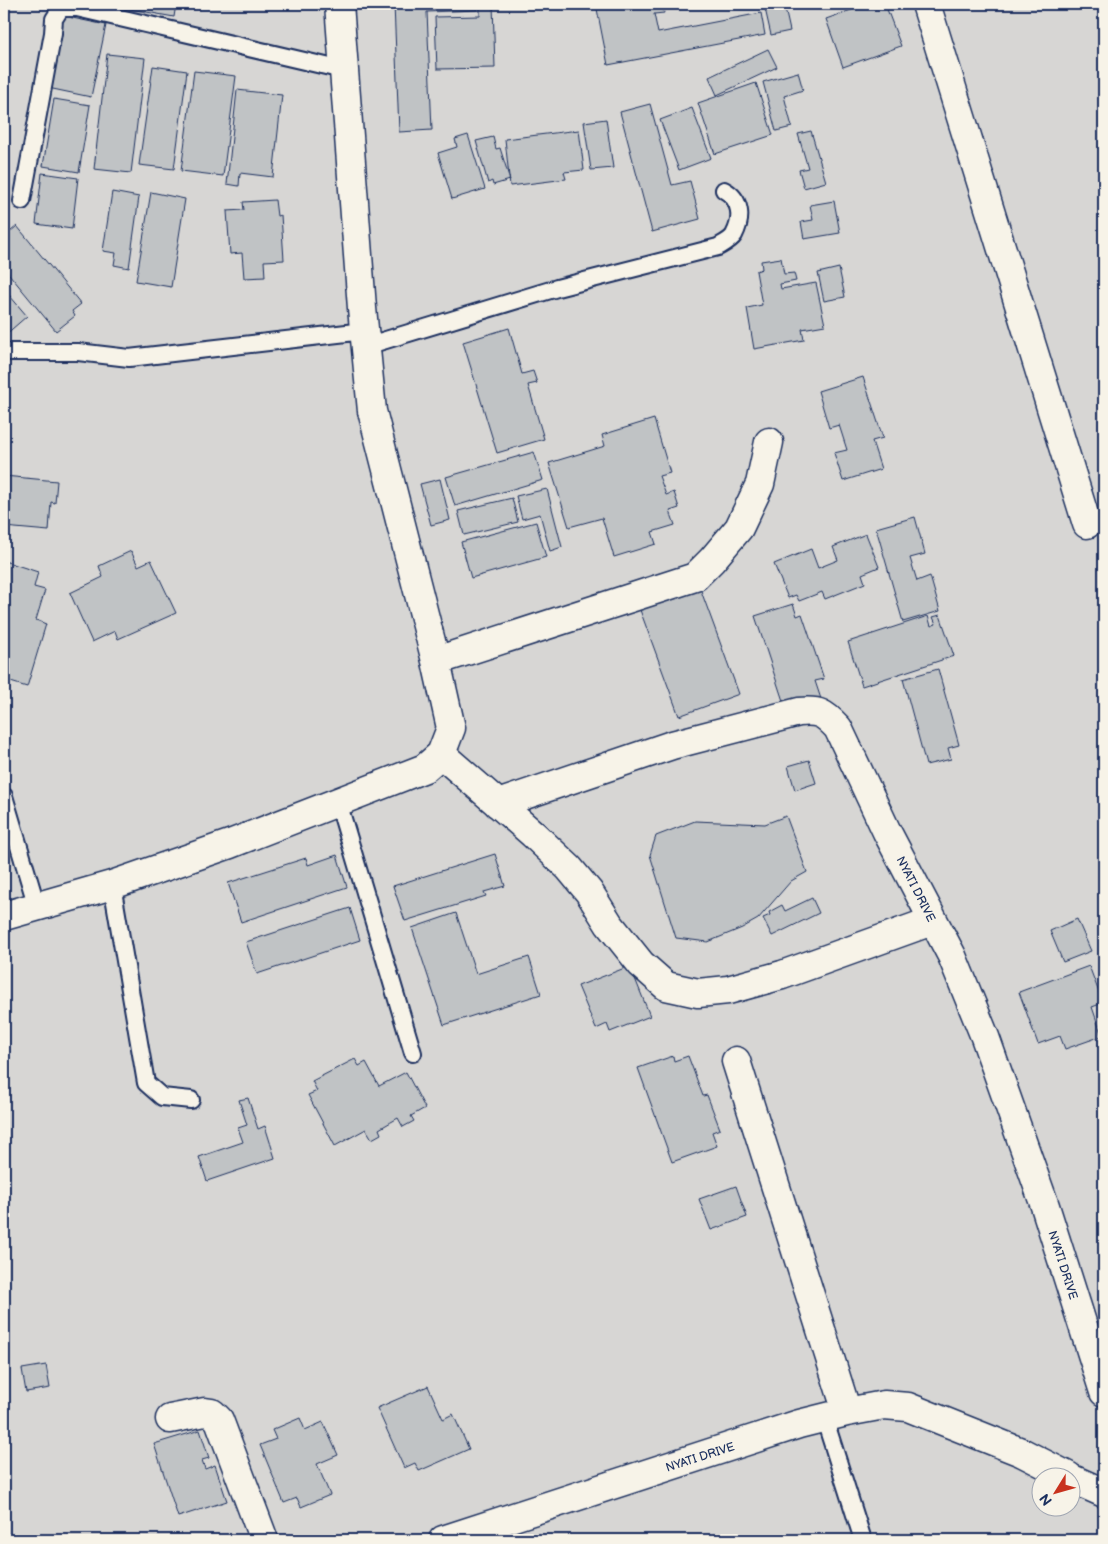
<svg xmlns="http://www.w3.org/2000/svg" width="1108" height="1544" viewBox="0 0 1108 1544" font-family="'Balsamiq Sans',sans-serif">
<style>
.green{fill:#d7d6d4;stroke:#798299;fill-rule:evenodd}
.building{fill:#c0c3c5;stroke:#1b2f5e}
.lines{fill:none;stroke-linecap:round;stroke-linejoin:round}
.lane-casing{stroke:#1b2f5e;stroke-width:20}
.street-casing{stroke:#1b2f5e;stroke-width:31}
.lane{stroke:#f7f3e8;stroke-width:16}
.street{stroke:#f7f3e8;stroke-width:28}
.labels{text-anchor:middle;stroke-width:4.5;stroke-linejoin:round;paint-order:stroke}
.street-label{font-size:12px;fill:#1b2f5e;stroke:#f7f3e8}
</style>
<rect width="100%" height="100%" fill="#f7f3e8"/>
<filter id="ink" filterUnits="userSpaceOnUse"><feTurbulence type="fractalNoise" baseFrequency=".02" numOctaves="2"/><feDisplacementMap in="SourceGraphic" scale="10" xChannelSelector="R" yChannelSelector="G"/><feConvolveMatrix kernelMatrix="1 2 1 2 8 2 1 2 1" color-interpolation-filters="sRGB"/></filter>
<g filter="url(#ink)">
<path class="green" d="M 4,4 L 1104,4 L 1104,1540 L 4,1540 ZM 1040,1476 L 1070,1476 L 1070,1506 L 1040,1506 Z"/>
<path class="building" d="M 119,4 L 176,4 L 174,17 L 119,7 Z
M 394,4 L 477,4 L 477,10 L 427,12 L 432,130 L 399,132 Z
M 480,4 L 493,4 L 495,68 L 437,69 L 435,17 L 480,16 Z
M 618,4 L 662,4 L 664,13 L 654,14 L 658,33 L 761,13 L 765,35 L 608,65 L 597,9 Z
M 764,4 L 784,4 L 790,31 L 771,35 Z
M 868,4 L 885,4 L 901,46 L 843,67 L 826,19 Z
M 63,16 L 106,25 L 91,97 L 48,88 Z
M 768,49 L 777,67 L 717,95 L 709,77 Z
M 107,54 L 145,58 L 131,173 L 94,169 Z
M 153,66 L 187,71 L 174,169 L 139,165 Z
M 194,71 L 236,76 L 223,176 L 181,171 Z
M 798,72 L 803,90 L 784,96 L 792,127 L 776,131 L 763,82 Z
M 756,83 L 773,135 L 715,154 L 698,103 Z
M 237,90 L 282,95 L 273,177 L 240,173 L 239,186 L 227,184 Z
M 54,99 L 90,105 L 79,172 L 43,166 Z
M 650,104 L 672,185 L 690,181 L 700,219 L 652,232 L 620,112 Z
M 692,108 L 711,158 L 679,170 L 660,120 Z
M 606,119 L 613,168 L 591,170 L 584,122 Z
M 579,130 L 584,170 L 564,172 L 566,179 L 510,186 L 505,139 Z
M 811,131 L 826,182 L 804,188 L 799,170 L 808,168 L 798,134 Z
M 468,135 L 485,189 L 452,199 L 438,153 L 457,147 L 455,139 Z
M 493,137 L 496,149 L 500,148 L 510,180 L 493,185 L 492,181 L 488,183 L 476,141 Z
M 4,168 L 7,168 L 4,200 Z
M 42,173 L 78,178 L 72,229 L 36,224 Z
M 112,192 L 139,197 L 129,268 L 114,265 L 116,253 L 103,251 Z
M 151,192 L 185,199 L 171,287 L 136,281 Z
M 275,200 L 277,216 L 281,215 L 284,260 L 264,261 L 265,277 L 244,278 L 242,253 L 230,254 L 227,211 L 244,210 L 243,202 Z
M 834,201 L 840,233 L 804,239 L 801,222 L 813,220 L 810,205 Z
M 17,226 L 81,304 L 72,311 L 75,316 L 56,331 L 4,268 L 4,237 Z
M 781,258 L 784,274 L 794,273 L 796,281 L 780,284 L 781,289 L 816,283 L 825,325 L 802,329 L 804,340 L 754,349 L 747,308 L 762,305 L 756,271 L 762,269 L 761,261 Z
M 839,268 L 845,297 L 824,301 L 818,273 Z
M 4,289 L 27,316 L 4,336 Z
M 509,328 L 522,374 L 533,371 L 537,383 L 528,385 L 544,439 L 497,453 L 463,342 Z
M 863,377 L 883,438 L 872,441 L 881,469 L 843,481 L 834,453 L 847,450 L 839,425 L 829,428 L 818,391 Z
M 654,419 L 670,473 L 659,476 L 666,495 L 674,492 L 679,508 L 670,511 L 675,525 L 652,532 L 656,544 L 614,557 L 602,518 L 569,527 L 549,463 L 605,446 L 602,435 Z
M 534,452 L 543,480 L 455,506 L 446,477 Z
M 4,476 L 57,481 L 55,503 L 51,502 L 49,531 L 4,527 Z
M 440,479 L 450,520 L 431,525 L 420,484 Z
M 547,489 L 562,547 L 550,551 L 540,514 L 522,519 L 516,496 Z
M 512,498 L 518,522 L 464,535 L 458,511 Z
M 915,517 L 925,554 L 910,558 L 917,581 L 930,576 L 940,611 L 903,622 L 876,528 Z
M 536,522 L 546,557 L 471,578 L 461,542 Z
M 866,534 L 879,567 L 862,574 L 865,583 L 825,599 L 822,592 L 799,601 L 796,595 L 788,598 L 774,564 L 811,549 L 818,568 L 838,560 L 833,547 Z
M 131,551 L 138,566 L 151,560 L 176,613 L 118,639 L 115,631 L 92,642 L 70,593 L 103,577 L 99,566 Z
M 4,561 L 38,572 L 34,587 L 45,590 L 36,620 L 46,624 L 27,687 L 4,680 Z
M 700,588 L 739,694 L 679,716 L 640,610 Z
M 793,604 L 797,616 L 802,614 L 824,679 L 815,681 L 821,699 L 786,710 L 755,616 Z
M 940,615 L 954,656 L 862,686 L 848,642 L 928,616 L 931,626 L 936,624 L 933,617 Z
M 938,669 L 959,745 L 948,748 L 951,759 L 926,765 L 903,679 Z
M 809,760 L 816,783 L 795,790 L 788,766 Z
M 786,816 L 807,872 L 791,881 L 758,919 L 742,928 L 708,942 L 676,938 L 650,855 L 656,836 L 695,821 L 765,824 Z
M 495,854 L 505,886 L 484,892 L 486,896 L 405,921 L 393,886 Z
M 337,855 L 347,887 L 241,922 L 228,883 L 306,858 L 308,865 Z
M 812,898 L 819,913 L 772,936 L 763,918 L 770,915 L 769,912 L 782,905 L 785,911 Z
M 350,908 L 360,940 L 257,974 L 246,942 Z
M 456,913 L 476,974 L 529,957 L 541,994 L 444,1025 L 412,928 Z
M 1077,919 L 1091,951 L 1063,962 L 1050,931 Z
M 630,966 L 650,1016 L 610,1032 L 607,1024 L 596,1029 L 578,986 Z
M 1089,966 L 1103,1003 L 1092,1007 L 1102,1036 L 1065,1049 L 1060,1036 L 1038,1044 L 1019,992 Z
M 673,1056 L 674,1061 L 688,1056 L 703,1096 L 707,1095 L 720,1129 L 712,1132 L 717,1146 L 672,1162 L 638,1068 Z
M 355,1059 L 359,1066 L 366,1062 L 379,1086 L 406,1072 L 425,1108 L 411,1116 L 414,1121 L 403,1127 L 398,1118 L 379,1129 L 381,1134 L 372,1139 L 366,1129 L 335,1146 L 308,1095 L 317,1091 L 312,1081 Z
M 248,1098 L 258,1129 L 265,1126 L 275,1158 L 207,1181 L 199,1157 L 243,1142 L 238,1128 L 247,1125 L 239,1100 Z
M 736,1186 L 747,1217 L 711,1230 L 699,1199 Z
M 46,1365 L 50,1388 L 26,1392 L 22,1369 Z
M 428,1386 L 443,1419 L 453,1414 L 469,1449 L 419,1471 L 415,1463 L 404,1468 L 377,1408 Z
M 300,1418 L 305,1430 L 323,1422 L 338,1455 L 317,1464 L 330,1495 L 301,1507 L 297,1498 L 284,1503 L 260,1445 L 276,1439 L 272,1430 Z
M 200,1430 L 209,1458 L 202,1460 L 205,1469 L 215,1465 L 227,1501 L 178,1517 L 154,1444 Z"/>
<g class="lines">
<g class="lane-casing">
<path id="lane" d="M 22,201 L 53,33 L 54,19 L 61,8 L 77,8 L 343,70
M 366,346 L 557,288 L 718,247 C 723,244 731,240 734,235 C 743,218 741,199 724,190
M 10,352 L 78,352 L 129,358 L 364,331
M 4,796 L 37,907
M 338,802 L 413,1053
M 112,885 L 146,1083 L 162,1097 L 191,1100
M 824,1417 L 863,1540"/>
</g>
<g class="street-casing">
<path id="street" d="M 926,4 L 1087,524
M 436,661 L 695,577 L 712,560 L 739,528 L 760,484 L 769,442
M 441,754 L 533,834 L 569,868 L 589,892 L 609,924 L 641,964 L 666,986 L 698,993 L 728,990 L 782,975 L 932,921
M 498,804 L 672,745 L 799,712 C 819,710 824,713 838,728 L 887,832 L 952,956 L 985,1037 L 1045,1206 L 1104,1392
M 4,916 L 112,885 L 230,844 L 425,768 L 441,754 L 451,728 L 436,661 L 372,411 L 362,308 L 339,4
M 736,1061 L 847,1412
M 170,1419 L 205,1412 L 212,1413 L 219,1420 L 264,1540
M 1070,1478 L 1104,1493
M 443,1540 L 799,1424 L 847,1412 L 884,1405 L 908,1407 L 1021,1452 L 1068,1476"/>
</g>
<use href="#lane" class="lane"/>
<use href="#street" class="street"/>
</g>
</g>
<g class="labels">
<g class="street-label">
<text transform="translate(916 889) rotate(63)" y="4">NYATI DRIVE</text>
<text transform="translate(1063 1265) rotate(72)" y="4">NYATI DRIVE</text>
<text transform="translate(700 1457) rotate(-18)" y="4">NYATI DRIVE</text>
</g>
</g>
<rect width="1108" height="1544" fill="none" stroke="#f7f3e8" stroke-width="20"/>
<rect x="10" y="10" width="1088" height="1524" fill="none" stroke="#1b2f5e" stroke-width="2" filter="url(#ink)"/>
<g transform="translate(1056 1492) rotate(233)"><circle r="24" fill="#f7f3e8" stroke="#9fa5b1"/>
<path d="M0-4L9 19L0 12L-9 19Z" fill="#c8321e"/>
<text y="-8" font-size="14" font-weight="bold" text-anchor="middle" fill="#1b2f5e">N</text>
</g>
</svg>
